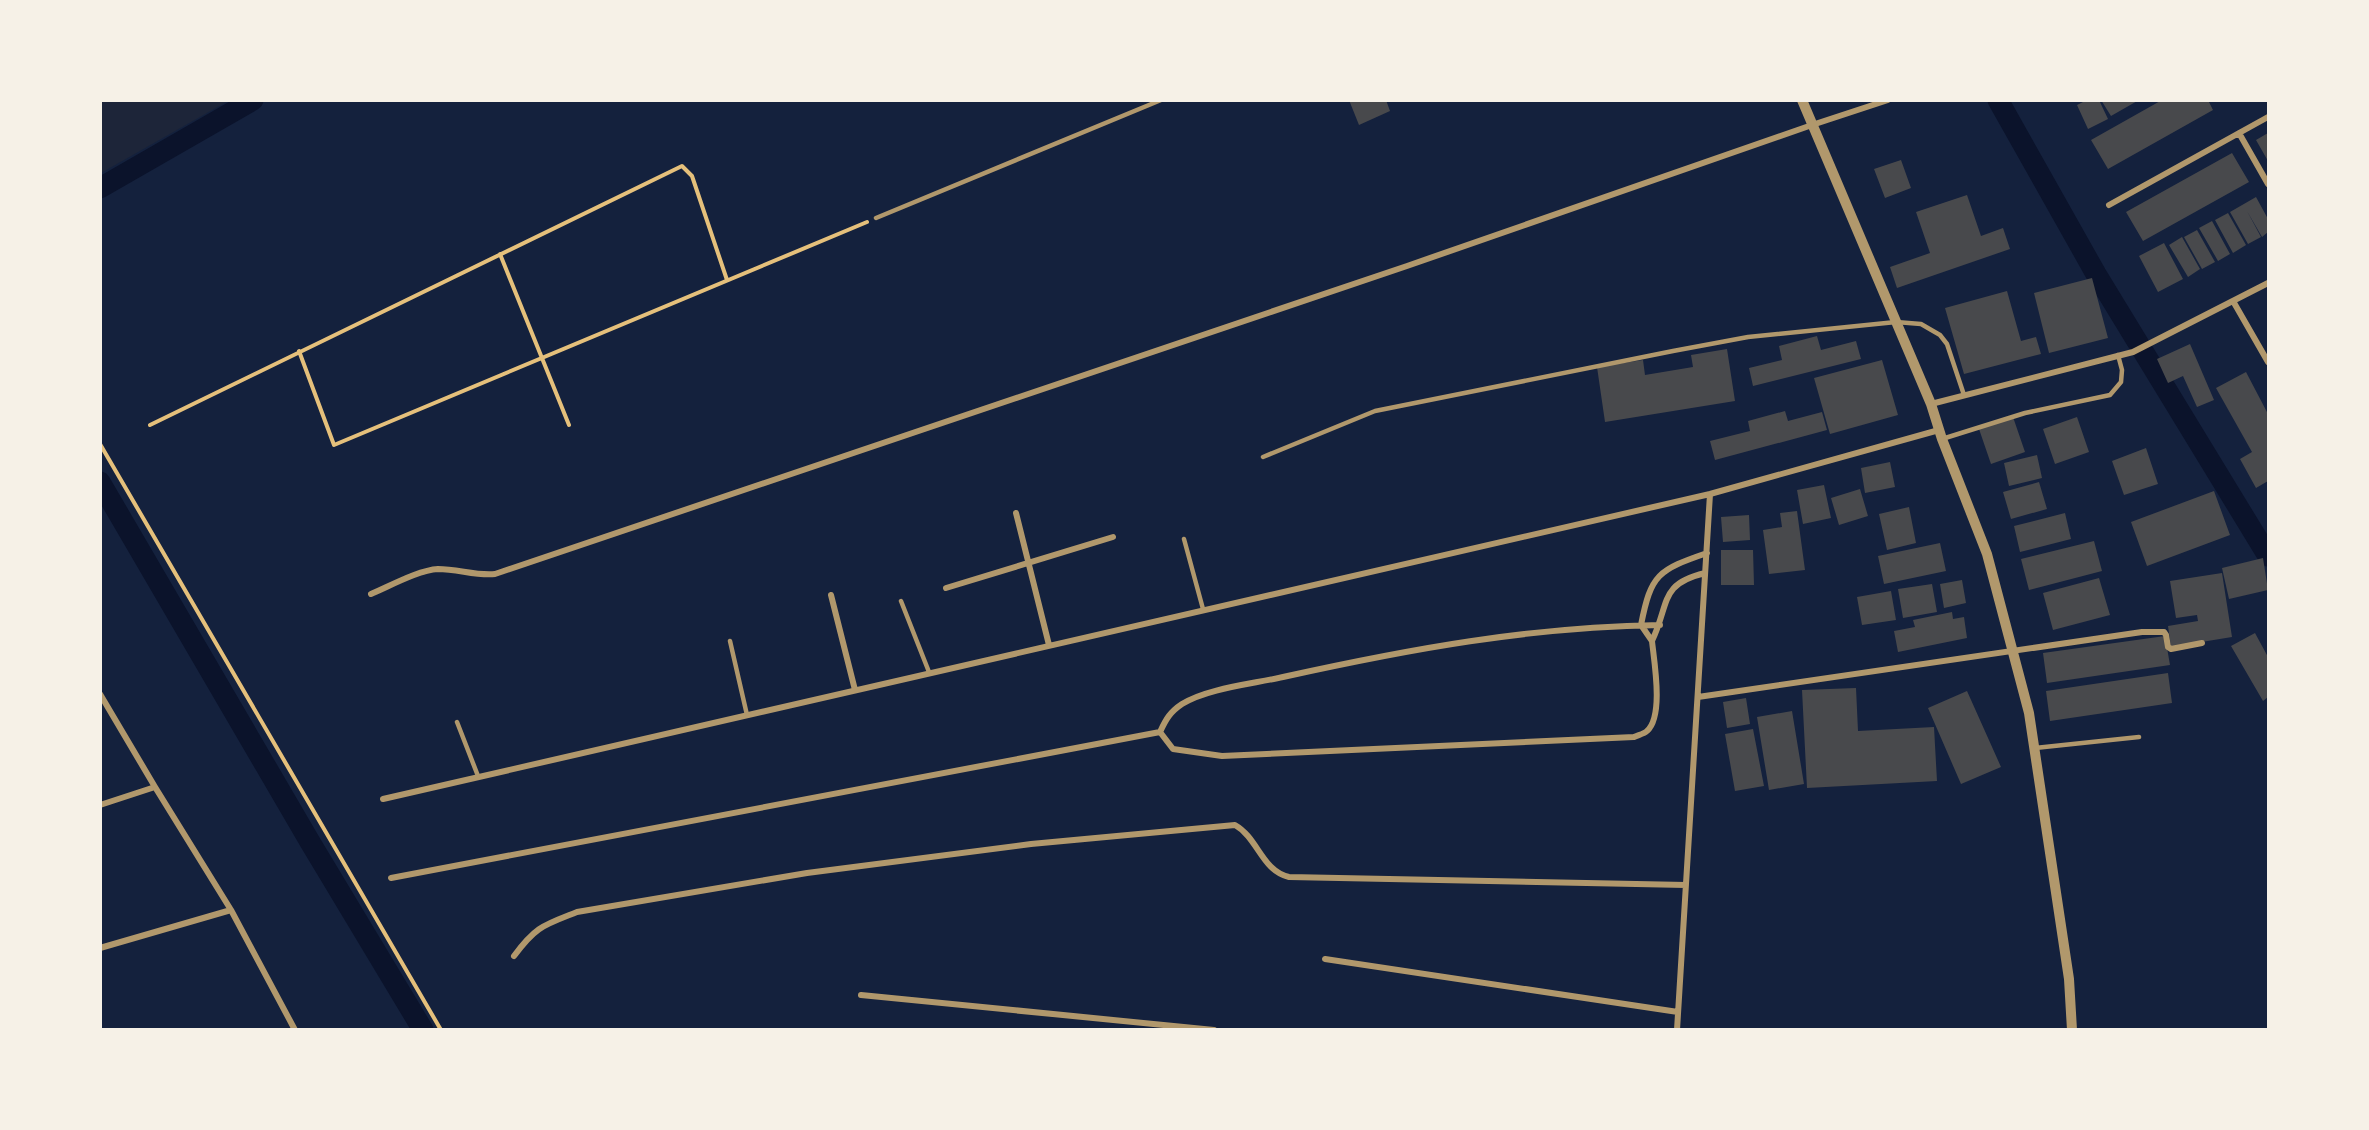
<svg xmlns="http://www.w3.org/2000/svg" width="2369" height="1130" viewBox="0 0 2369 1130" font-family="Commissioner,sans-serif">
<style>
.green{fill:#1d2539}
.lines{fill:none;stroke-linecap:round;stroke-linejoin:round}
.canal{stroke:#0b132b;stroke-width:21}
.building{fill:#48494c}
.path{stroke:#e5c07b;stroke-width:4}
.service{stroke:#b1986c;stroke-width:4.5}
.minor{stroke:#b1986c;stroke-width:6}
.tertiary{stroke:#b1986c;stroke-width:10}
</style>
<rect width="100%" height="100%" fill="#14213d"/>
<path class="green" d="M 101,100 L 228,100 L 228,101 L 101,173 Z"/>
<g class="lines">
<path class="canal" d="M 1998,100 L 2096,274 L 2268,556
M 100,188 L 253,100
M 100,482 L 310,842 L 423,1030"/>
</g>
<path class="building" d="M 1349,100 L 1386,100 L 1390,111 L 1359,125 Z
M 2087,100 L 2099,100 L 2108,119 L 2088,129 L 2077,105 Z
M 2101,100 L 2139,100 L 2111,116 Z
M 2162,100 L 2208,100 L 2213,110 L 2108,169 L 2091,140 Z
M 2268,133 L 2268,161 L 2256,140 Z
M 2232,153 L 2249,182 L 2143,241 L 2126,212 Z
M 1901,160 L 1911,188 L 1885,198 L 1874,169 Z
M 1967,195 L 1981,236 L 2003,228 L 2010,249 L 1897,288 L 1890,267 L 1930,253 L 1916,212 Z
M 2256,197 L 2268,219 L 2268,232 L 2262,237 L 2247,211 L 2261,237 L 2248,244 L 2230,212 Z
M 2228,213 L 2246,245 L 2233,253 L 2215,220 Z
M 2212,221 L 2230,254 L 2218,261 L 2199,228 Z
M 2197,230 L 2215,262 L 2202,269 L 2184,237 Z
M 2182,237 L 2200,269 L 2188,277 L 2169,245 Z
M 2164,243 L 2183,279 L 2158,292 L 2139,256 Z
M 2092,278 L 2108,338 L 2049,353 L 2034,293 Z
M 2007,291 L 2021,341 L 2036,337 L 2041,354 L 1964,374 L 1945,308 Z
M 1817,336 L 1821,350 L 1856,341 L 1861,359 L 1753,386 L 1749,368 L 1782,360 L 1779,346 Z
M 2190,344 L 2214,400 L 2197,407 L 2183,376 L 2168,383 L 2157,359 Z
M 1727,349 L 1735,401 L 1605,422 L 1597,367 L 1643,360 L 1645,375 L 1693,367 L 1691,355 Z
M 1882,360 L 1898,415 L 1830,434 L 1814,378 Z
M 2246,372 L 2268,414 L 2268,481 L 2256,488 L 2240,459 L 2252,452 L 2216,388 Z
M 1785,411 L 1788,421 L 1822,412 L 1827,430 L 1715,460 L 1710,441 L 1750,431 L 1748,421 Z
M 2013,417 L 2025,452 L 1991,464 L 1979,429 Z
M 2077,417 L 2089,452 L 2055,464 L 2043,429 Z
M 2146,448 L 2158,484 L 2124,495 L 2112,461 Z
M 2037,455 L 2042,478 L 2009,486 L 2004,463 Z
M 1890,462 L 1895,487 L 1865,493 L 1861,468 Z
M 2039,482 L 2047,509 L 2011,519 L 2003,492 Z
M 1824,485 L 1831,518 L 1803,524 L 1797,490 Z
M 1860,489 L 1868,516 L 1839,525 L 1831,498 Z
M 2214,491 L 2230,535 L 2147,566 L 2131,522 Z
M 1909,507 L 1916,543 L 1887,550 L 1879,514 Z
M 1797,511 L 1805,570 L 1769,574 L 1763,530 L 1782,527 L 1780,513 Z
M 2065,513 L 2071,539 L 2020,552 L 2014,526 Z
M 1749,515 L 1750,540 L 1723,542 L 1721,517 Z
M 2094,541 L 2102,571 L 2029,590 L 2021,559 Z
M 1940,543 L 1946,571 L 1884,584 L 1878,556 Z
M 1721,550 L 1753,550 L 1754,585 L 1721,585 Z
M 2263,558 L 2268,590 L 2229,599 L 2222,568 Z
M 2222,573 L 2232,637 L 2171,647 L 2168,626 L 2198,621 L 2197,615 L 2176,618 L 2170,581 Z
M 2099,578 L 2110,615 L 2053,630 L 2043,593 Z
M 1962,580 L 1966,603 L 1944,608 L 1940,584 Z
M 1932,584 L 1937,612 L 1903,618 L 1898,589 Z
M 1891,591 L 1896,620 L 1862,625 L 1857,597 Z
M 1952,612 L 1953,619 L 1964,617 L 1967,638 L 1898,652 L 1894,631 L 1915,627 L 1913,620 Z
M 2255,633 L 2268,657 L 2268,697 L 2263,701 L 2231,646 Z
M 2165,636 L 2170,665 L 2047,683 L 2043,653 Z
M 2168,673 L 2172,703 L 2050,721 L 2046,691 Z
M 1856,688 L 1858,731 L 1934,727 L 1937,781 L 1807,788 L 1802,690 Z
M 1967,691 L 2001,767 L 1961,784 L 1928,708 Z
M 1746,698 L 1750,724 L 1727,728 L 1723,702 Z
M 1792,711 L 1804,784 L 1769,790 L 1757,717 Z
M 1753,729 L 1764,786 L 1735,791 L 1725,734 Z"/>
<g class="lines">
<path class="path" d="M 500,254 L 569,425
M 299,351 L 334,445 L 867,222
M 150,425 L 682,166 L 692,176 L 727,280
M 100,444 L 441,1030"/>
<path class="service" d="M 876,218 L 1161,100
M 1942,439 L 2025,413 L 2110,395 L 2121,382 L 2122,370 L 2118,355
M 1263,457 L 1375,411 L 1673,351 L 1748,337 L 1896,322 L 1921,324 L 1940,335 L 1947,344 L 1964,395
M 1184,539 L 1203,609
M 901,601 L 929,672
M 730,641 L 747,715
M 457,722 L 478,776
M 2035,748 L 2139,737"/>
<path class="minor" d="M 2239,133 L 2268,184
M 2109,205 L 2268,117
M 2233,301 L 2268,362
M 1931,404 L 2133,352 L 2268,283
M 1016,513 L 1049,645
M 1705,573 C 1659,584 1670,603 1652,641 L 1641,625 C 1651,574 1658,570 1707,553
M 946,588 L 1113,537
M 371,594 C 390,586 419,570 438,569 C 458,569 476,576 495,574 L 1407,266 L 1812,125 L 1888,100
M 831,595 L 855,690
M 100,694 L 155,787 L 231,910 L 295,1030
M 1698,697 L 2142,632 L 2164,632 L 2166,635 L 2168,647 L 2171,649 L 2202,643
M 1160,732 L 1173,749 L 1222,756 L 1634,737 C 1638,735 1644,734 1647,731 C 1664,716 1654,661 1652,641
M 1160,732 C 1166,719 1170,712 1182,704 C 1208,688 1253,684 1283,677 C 1410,649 1529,627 1660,625
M 383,799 L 1710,494 L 1939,430
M 100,805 L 155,787
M 391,878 L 1160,732
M 100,948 L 231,910
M 514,956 C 536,926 544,925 577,912 L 807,873 L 1031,844 L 1235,825 C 1258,838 1262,871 1289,877 L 1686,885
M 1325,959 L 1678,1012
M 861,995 L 1214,1030
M 1677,1030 L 1710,494"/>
<path class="tertiary" d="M 1802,100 L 1931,404 L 1942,439 L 1987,554 L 2029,713 L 2069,979 L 2072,1030"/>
</g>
<rect width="2369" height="1130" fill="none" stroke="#f6f1e7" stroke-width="204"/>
</svg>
